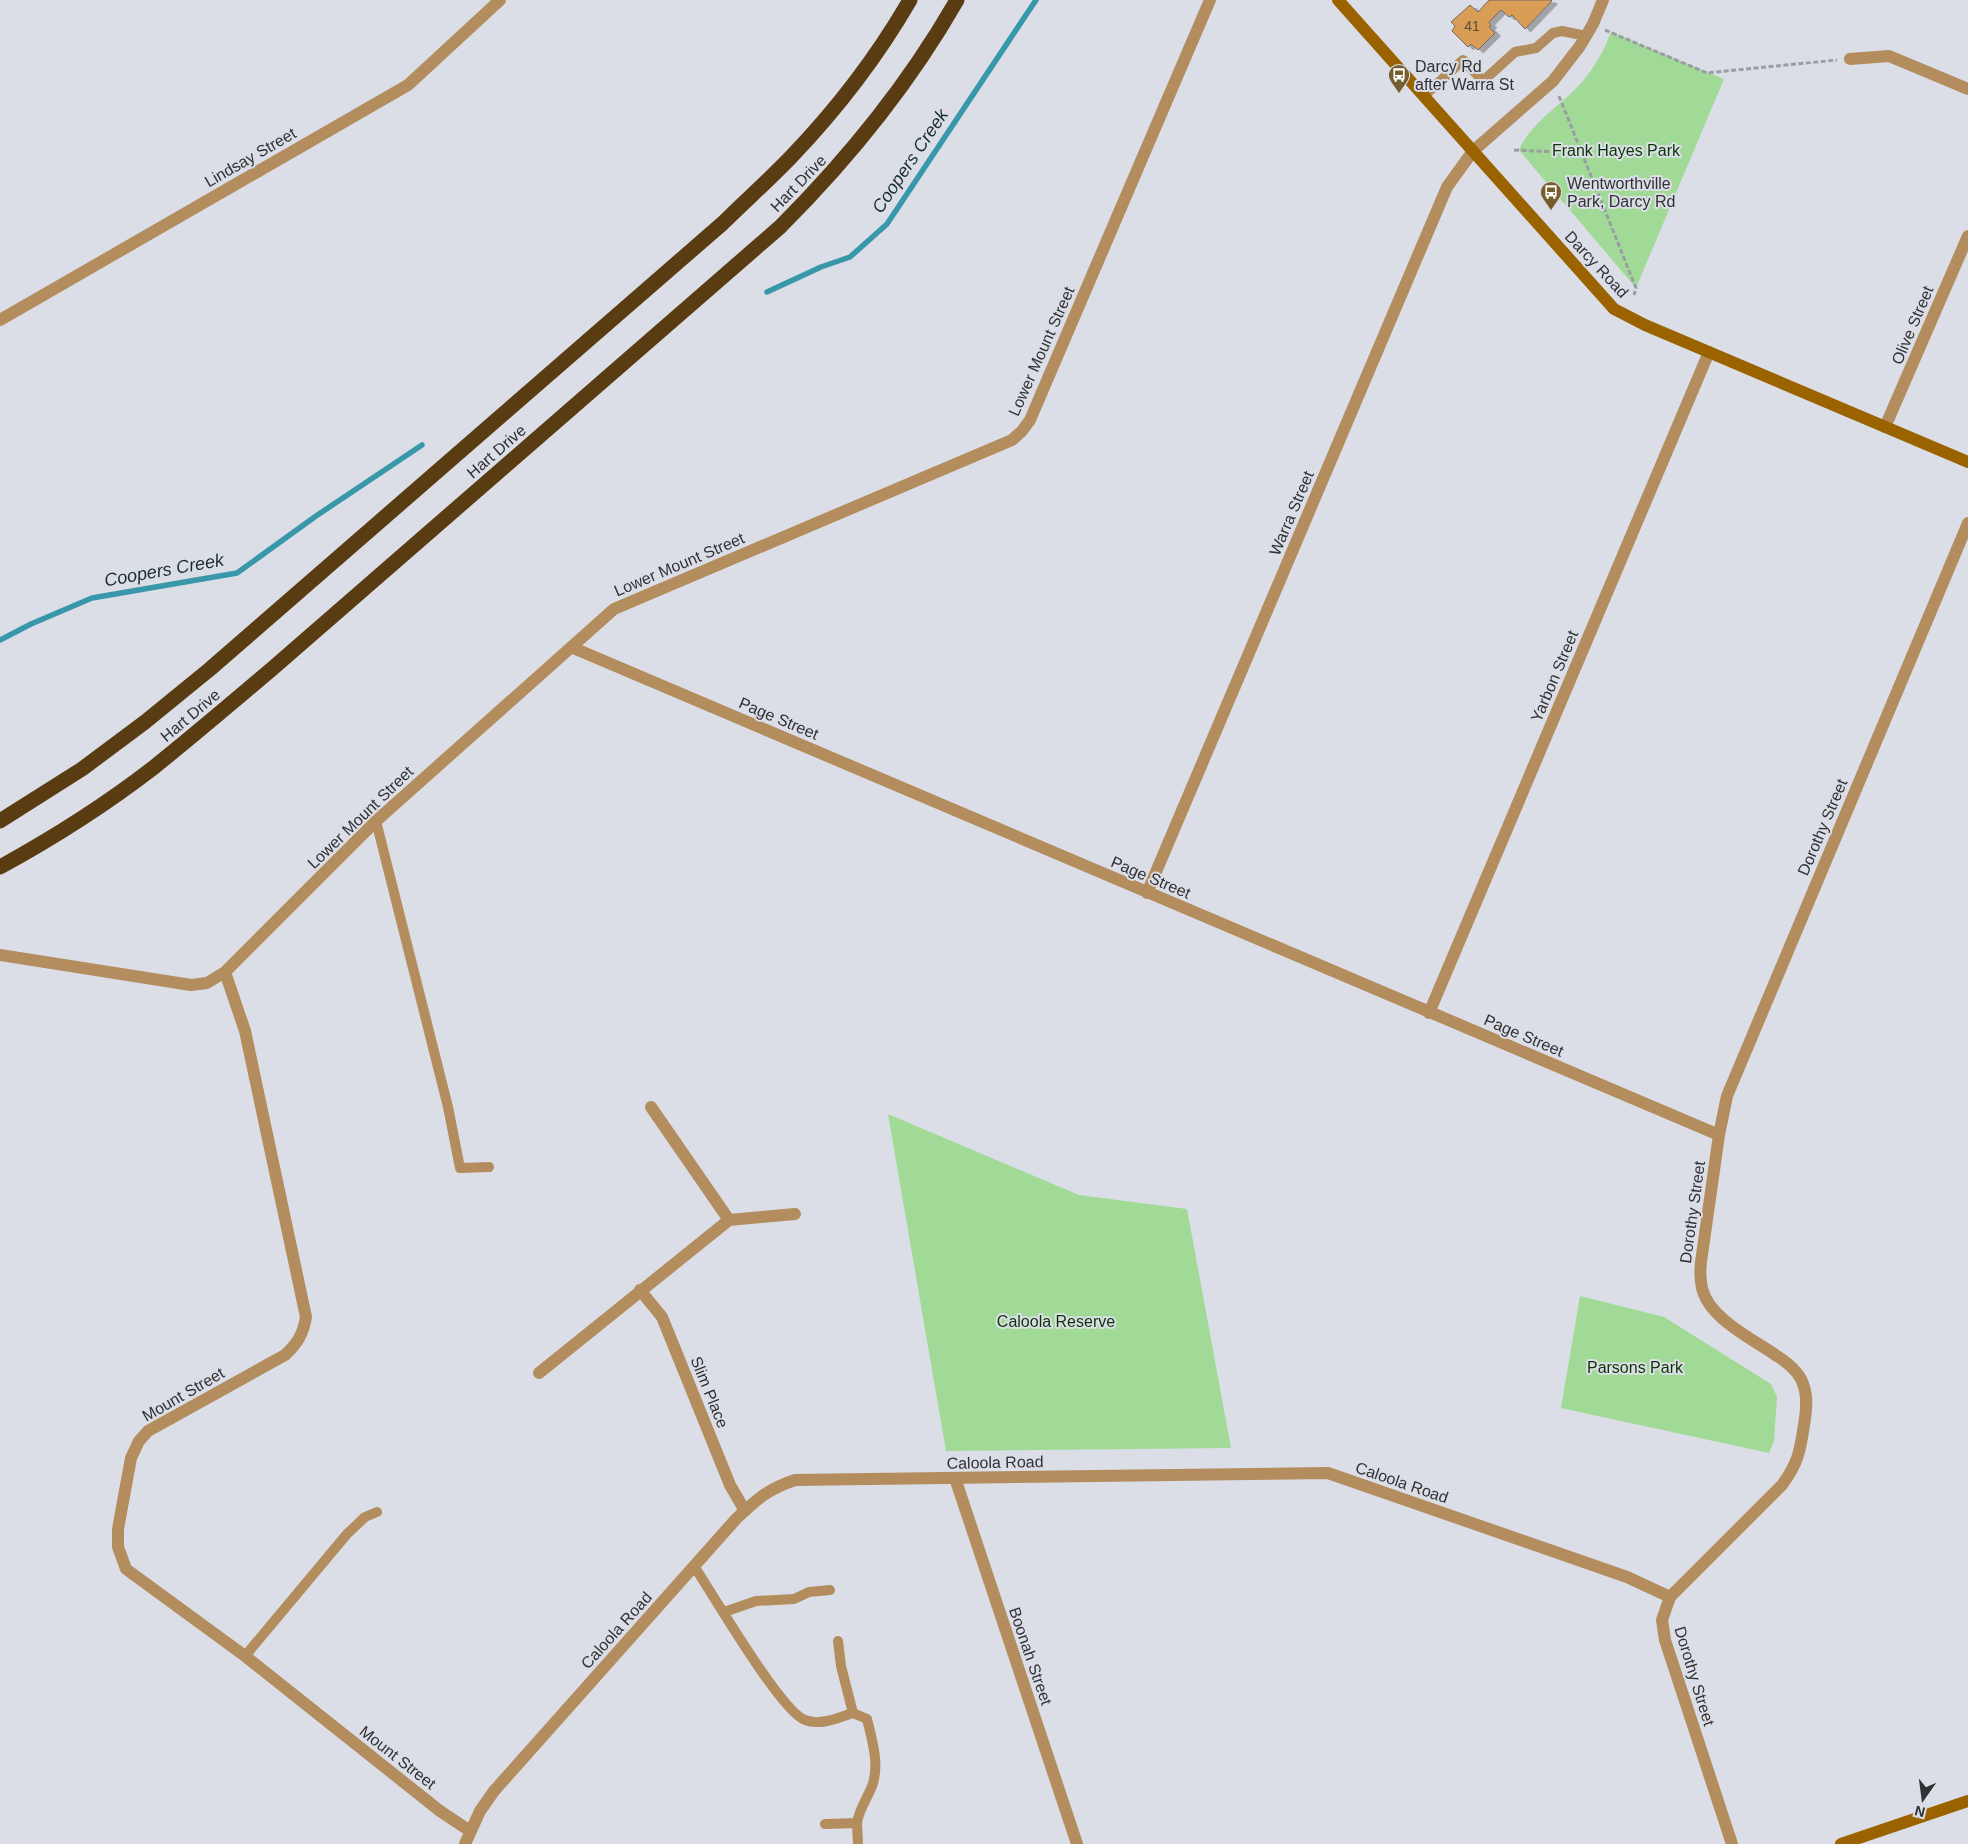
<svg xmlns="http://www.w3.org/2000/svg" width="1968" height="1844" viewBox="0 0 1968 1844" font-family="Arial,sans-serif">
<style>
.green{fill:#a1da96}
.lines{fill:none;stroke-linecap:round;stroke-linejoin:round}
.stream{stroke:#3897a9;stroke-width:5.5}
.building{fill:#d99d56;stroke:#726c67;filter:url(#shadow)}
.path{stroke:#9b9da3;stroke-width:3;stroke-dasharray:5 2.5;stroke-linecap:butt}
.lane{stroke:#b38d5e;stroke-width:10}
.street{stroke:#b38d5e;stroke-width:12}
.secondary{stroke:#9b6300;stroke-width:12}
.highway{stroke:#5a3c13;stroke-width:15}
.labels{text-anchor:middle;stroke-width:4;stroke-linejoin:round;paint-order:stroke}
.number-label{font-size:14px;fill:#5a4c3c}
.poi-label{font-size:16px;fill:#303134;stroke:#dbdee6;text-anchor:start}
.park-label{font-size:16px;fill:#0e3505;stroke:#dbdee6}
.street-label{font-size:16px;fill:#303134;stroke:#dbdee6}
.water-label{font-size:18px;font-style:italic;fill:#182d32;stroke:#dbdee6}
</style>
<defs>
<filter id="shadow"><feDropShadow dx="5.5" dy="3" stdDeviation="0" flood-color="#0004"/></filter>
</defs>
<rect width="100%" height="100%" fill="#dbdee6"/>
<path class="green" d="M 1611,32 L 1724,79 L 1636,288 L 1519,150 C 1531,122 1562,105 1582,82 C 1595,67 1604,51 1611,32 Z
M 888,1114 L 1079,1195 L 1187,1209 L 1231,1448 L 946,1451 Z
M 1580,1296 L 1664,1317 L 1771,1384 L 1777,1397 L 1774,1441 L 1769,1453 L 1561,1408 Z"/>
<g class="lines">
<path class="stream" d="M 767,292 L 821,267 L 850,257 L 887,224 L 1036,0
M 0,640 L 31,624 L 92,598 L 237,573 L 316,516 L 422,445"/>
</g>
<path class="building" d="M 1489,0 L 1551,0 L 1552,1 L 1525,29 L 1512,15 L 1509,17 L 1501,10 L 1489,22 L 1491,25 L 1489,27 L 1495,33 L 1478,50 L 1471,44 L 1468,47 L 1452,31 L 1455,26 L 1451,22 L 1470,5 L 1478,12 Z"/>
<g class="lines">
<path class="path" d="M 1605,30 L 1707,73 L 1837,60
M 1559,96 L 1636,288 L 1634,295
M 1514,150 L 1582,153"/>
<path class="lane" d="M 1424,96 L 1463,60 L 1483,81 L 1515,52 L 1536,48 L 1553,33 L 1562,31 L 1586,36
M 376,821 L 448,1107 L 460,1168 L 489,1167
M 694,1566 C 712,1593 781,1712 805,1720 C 820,1726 838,1718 853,1713 L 841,1666 L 838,1641
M 724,1612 L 756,1601 L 794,1599 L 809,1592 L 830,1590
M 245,1656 L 347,1534 L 365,1517 L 377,1512
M 857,1823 L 858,1844
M 825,1824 L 857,1823 C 859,1809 867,1799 872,1786 C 880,1765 872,1740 867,1719 L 853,1713"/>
<path class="street" d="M 1850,59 L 1889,56 L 1968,89
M 0,320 L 408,85 L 500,0
M 1885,427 L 1968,236
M 571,647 L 1719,1135
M 1147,893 L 1447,187 L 1473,151 L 1553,81 L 1580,46 L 1593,24 L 1603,0
M 0,955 L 191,985 L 207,983 L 225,972 L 376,821 L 614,609 L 1012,440 L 1022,431 L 1030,420 L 1210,0
M 225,972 L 245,1031 L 306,1317 C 303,1334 298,1343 285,1355 L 148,1431 L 139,1441 L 131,1458 L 118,1529 L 118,1547 L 126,1569 L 245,1656 L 440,1811 L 470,1831
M 1429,1013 L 1709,352
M 651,1107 L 729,1220
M 640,1290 L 662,1317 L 730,1485 L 745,1511
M 539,1373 L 729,1220 L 795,1214
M 955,1478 L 1077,1844
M 465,1844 L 480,1811 L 494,1791 L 736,1519 C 757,1499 768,1489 795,1480 L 1328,1473 L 1627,1577 L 1670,1597
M 1732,1844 L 1665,1640 L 1662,1620 L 1670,1597 L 1782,1485 C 1798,1463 1800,1452 1804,1425 C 1806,1413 1808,1399 1804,1387 C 1801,1373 1788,1363 1777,1356 C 1753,1339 1709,1319 1702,1288 C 1700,1279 1700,1271 1701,1262 L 1719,1135 L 1727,1096 L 1968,523"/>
<path class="secondary" d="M 1338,0 L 1614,309 L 1645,325 L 1968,462
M 1841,1844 L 1968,1801"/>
<path class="highway" d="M 0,821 L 82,769 L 145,722 L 210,669 L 723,223 C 745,201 769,180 791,157 C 837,109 877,57 910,0
M 0,867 C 53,838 105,805 153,768 C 193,736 233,702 273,668 L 780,227 C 848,159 909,84 957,0"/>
</g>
<defs>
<g id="bus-pin" transform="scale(1.125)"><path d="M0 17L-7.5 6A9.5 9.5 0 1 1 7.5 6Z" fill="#745e2e" stroke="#dbdee6"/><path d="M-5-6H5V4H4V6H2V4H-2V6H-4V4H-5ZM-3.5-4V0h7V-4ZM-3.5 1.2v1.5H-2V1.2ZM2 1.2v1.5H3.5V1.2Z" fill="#fff"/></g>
</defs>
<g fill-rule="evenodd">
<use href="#bus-pin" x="1399" y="75"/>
<use href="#bus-pin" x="1551" y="192"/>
</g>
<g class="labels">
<g class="number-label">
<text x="1472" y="31">41</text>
</g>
<g class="poi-label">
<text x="1415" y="72">Darcy Rd<tspan x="1415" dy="18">after Warra St</tspan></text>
<text x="1567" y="189">Wentworthville<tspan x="1567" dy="18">Park, Darcy Rd</tspan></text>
</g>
<g class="park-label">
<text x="1616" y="156">Frank Hayes Park</text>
<text x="1056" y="1327">Caloola Reserve</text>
<text x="1635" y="1373">Parsons Park</text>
</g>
<g class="street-label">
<text transform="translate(250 157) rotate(-30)" y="6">Lindsay Street</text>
<text transform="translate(798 183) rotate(-46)" y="6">Hart Drive</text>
<text transform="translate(1597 264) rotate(47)" y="6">Darcy Road</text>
<text transform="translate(1912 325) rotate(-67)" y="6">Olive Street</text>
<text transform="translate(1041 351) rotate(-66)" y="6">Lower Mount Street</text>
<text transform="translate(496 451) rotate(-41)" y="6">Hart Drive</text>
<text transform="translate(1291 513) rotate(-67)" y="6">Warra Street</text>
<text transform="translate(679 564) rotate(-23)" y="6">Lower Mount Street</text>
<text transform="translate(1554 676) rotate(-67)" y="6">Yarbon Street</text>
<text transform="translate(190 715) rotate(-40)" y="6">Hart Drive</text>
<text transform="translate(779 718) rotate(23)" y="6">Page Street</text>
<text transform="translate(360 817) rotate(-44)" y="6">Lower Mount Street</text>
<text transform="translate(1822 827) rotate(-67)" y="6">Dorothy Street</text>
<text transform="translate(1151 877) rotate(23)" y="6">Page Street</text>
<text transform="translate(1524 1035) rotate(23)" y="6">Page Street</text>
<text transform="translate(1692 1212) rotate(-82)" y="6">Dorothy Street</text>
<text transform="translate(710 1392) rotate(68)" y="6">Slim Place</text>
<text transform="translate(183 1394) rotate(-30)" y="6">Mount Street</text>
<text transform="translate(995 1462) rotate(-1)" y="6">Caloola Road</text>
<text transform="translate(1402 1482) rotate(19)" y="6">Caloola Road</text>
<text transform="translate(616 1630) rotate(-48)" y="6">Caloola Road</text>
<text transform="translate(1031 1656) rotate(71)" y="6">Boonah Street</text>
<text transform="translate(1695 1676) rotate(73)" y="6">Dorothy Street</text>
<text transform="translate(398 1757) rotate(38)" y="6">Mount Street</text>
</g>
<g class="water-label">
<text transform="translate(910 161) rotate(-56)" y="6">Coopers Creek</text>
<text transform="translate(164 570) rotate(-10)" y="6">Coopers Creek</text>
</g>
</g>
<g transform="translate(1923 1799) rotate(194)" stroke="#dbdee6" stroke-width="4" paint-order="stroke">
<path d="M0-4L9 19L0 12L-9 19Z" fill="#303134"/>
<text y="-8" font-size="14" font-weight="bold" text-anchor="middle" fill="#303134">N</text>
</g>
</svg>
